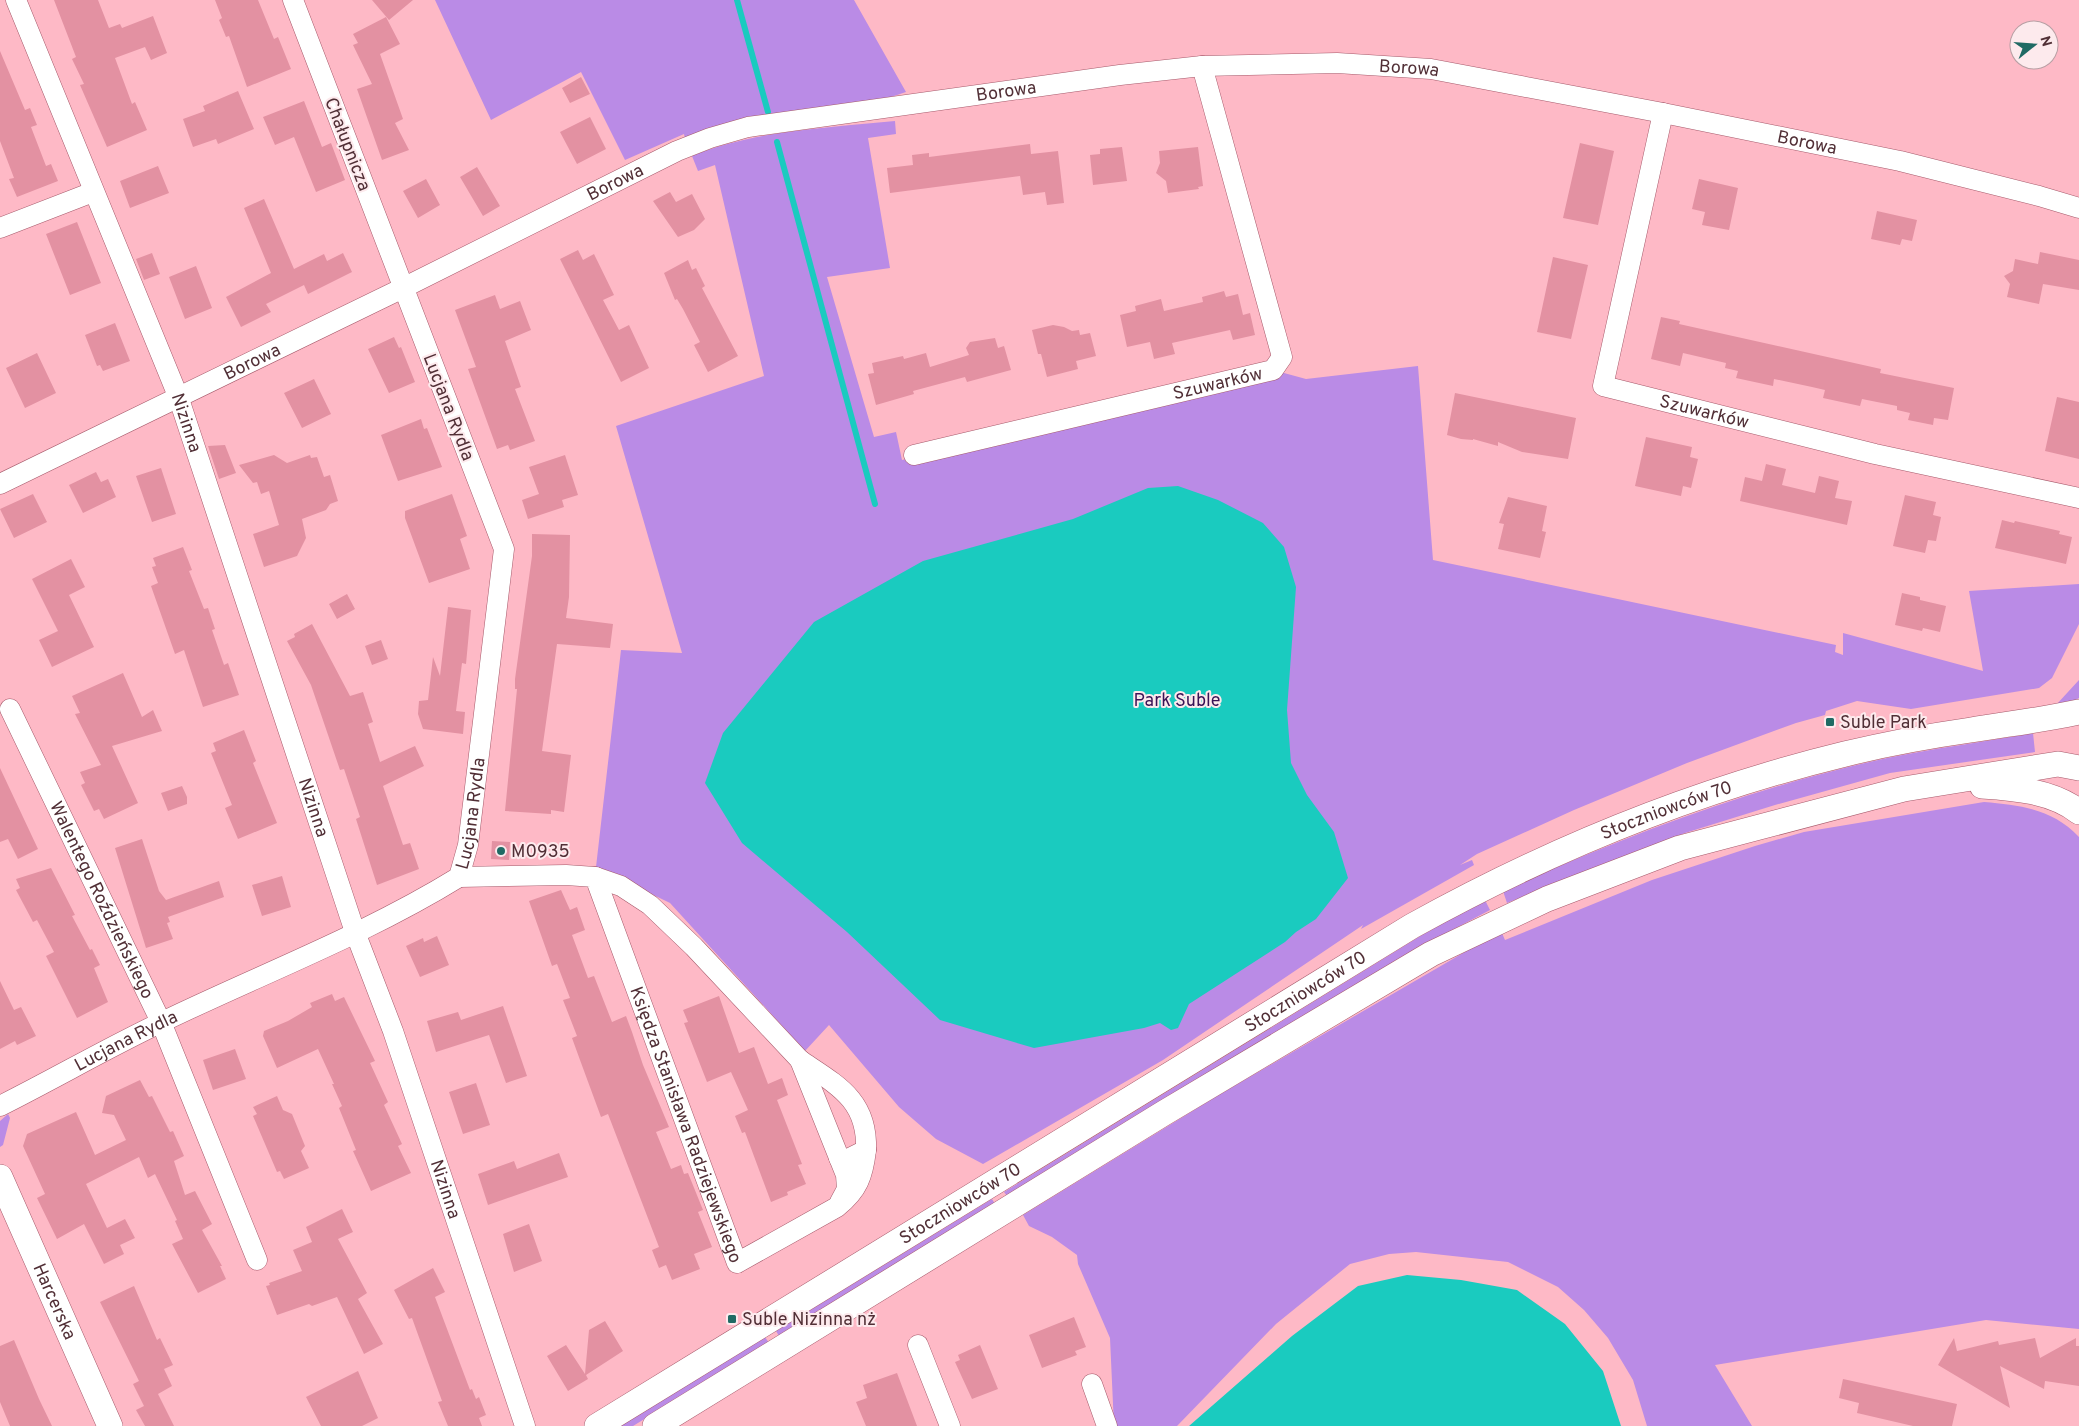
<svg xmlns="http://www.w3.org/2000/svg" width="2079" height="1426" viewBox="0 0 2079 1426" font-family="Overpass,sans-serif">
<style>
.green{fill:#ba8be6}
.water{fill:#1acbbf}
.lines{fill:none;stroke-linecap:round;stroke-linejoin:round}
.stream{stroke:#1acbbf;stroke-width:6}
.building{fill:#e391a2}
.minor-casing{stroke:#a65a6b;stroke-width:21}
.tertiary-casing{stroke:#a65a6b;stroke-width:26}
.minor{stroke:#fff;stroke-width:20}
.tertiary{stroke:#fff;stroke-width:25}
.poi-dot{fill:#206a64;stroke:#fdeaed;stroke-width:2}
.labels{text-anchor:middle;stroke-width:4;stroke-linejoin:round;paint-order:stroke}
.street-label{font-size:18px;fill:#512f36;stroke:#fdeaed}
.park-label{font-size:18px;fill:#3a1356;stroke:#fdeaed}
.poi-label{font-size:18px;fill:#512f36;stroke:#fdeaed;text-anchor:start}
</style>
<rect width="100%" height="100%" fill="#feb9c6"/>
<path class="green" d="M 435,0 L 854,0 L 906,92 L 876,102 L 685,139 L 684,134 L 625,160 L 581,72 L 491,120 Z
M 895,121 L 896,134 L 868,138 L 890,268 L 827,277 L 874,437 L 896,432 L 902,460 L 1273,370 L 1306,379 L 1418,366 L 1433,560 L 1836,645 L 1835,652 L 1843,655 L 1843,633 L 1983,671 L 1969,591 L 2079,584 L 2079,624 L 2052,678 L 2039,688 L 1911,709 L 1857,701 L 1826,711 L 1825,715 L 1796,723 L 1687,763 L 1574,810 L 1477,854 L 1460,865 L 1472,860 L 1474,865 L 1361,929 L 1363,925 L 1163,1060 L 983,1164 L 936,1139 L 899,1107 L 829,1025 L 805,1051 L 670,903 L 596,867 L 621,650 L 682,653 L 616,426 L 764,376 L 715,165 L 698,171 L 692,156 C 755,130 828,128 895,121 Z
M 2079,680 L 2079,698 L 2072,702 L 2056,705 Z
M 2033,733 L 2035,752 L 1890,773 L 1775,805 L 1685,833 L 1507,903 L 1503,891 C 1627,835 1754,787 1887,758 C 1935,748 1984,742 2033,733 Z
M 1984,802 C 2020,805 2053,809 2079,837 L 2079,1329 L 1986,1320 L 1715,1365 L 1752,1426 L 1647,1426 L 1633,1380 L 1608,1338 L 1584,1310 L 1558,1287 L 1508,1262 L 1416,1252 L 1389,1254 L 1350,1264 L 1276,1324 L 1177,1426 L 1114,1426 L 1110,1338 L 1078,1264 L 1077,1255 L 1052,1237 L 1029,1226 L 1023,1215 L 1217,1096 L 1501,931 L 1505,940 L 1652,880 L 1755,846 L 1804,832 Z
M 1485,900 L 1490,910 L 1424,945 L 1007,1196 L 1004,1192 L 1422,935 Z
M 8,1114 L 10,1118 L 3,1145 L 0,1147 L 0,1121 Z
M 992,1199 L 995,1204 L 779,1336 L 776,1331 Z
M 765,1337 L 769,1343 L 633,1426 L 620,1426 Z"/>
<path class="water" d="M 1178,486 L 1218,500 L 1263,523 L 1284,547 L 1296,587 L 1287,710 L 1291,763 L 1307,795 L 1334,832 L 1348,878 L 1316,919 L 1296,932 L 1285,942 L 1189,1004 L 1178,1028 L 1171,1030 L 1160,1023 L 1144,1028 L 1034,1048 L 940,1020 L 847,932 L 742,843 L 705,783 L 723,733 L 814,622 L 923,561 L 1073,519 L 1148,488 Z
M 1407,1275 L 1461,1280 L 1517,1290 L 1565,1324 L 1603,1371 L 1621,1426 L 1189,1426 L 1292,1336 L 1358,1286 Z"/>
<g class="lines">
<path class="stream" d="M 737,0 L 768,112
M 777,142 L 875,504"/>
</g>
<path class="building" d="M 54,0 L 98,0 L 109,28 L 120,24 L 122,28 L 153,16 L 167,53 L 151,60 L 145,47 L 115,58 L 132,104 L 135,102 L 147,130 L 107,147 L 80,85 L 84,84 L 72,59 L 76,57 Z
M 215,0 L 258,0 L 274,39 L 278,37 L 291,69 L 247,87 L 229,36 L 226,37 L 219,20 L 222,18 Z
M 372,0 L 413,0 L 389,20 Z
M 386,17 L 400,44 L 380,54 L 403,119 L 395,123 L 409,150 L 382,160 L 357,89 L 372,84 L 353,45 L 358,43 L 353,34 Z
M 0,51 L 25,110 L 30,108 L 37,125 L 31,127 L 46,166 L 51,164 L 58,181 L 17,197 L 9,179 L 14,178 L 0,141 Z
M 581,77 L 590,94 L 570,103 L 562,88 Z
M 238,91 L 254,129 L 218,144 L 216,139 L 193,147 L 183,119 L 205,111 L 203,106 Z
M 304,101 L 322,147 L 331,143 L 345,180 L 316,192 L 294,137 L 275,145 L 263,117 Z
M 590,117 L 606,149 L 577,164 L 560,132 Z
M 1580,143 L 1614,151 L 1598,225 L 1563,218 Z
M 1030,144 L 1031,154 L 1058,151 L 1064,203 L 1047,205 L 1045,192 L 1023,195 L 1020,176 L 890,193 L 887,168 L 913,165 L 912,155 L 929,153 L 929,157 Z
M 1122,147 L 1127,181 L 1093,185 L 1090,155 L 1100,154 L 1100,149 Z
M 1198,147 L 1203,186 L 1198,187 L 1199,189 L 1168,193 L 1166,181 L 1156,173 L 1160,163 L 1159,151 Z
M 158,166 L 169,193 L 130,208 L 120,181 Z
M 477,167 L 500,206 L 483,216 L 460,177 Z
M 426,179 L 440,205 L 418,218 L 403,191 Z
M 1699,179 L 1738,188 L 1729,230 L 1702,225 L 1705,212 L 1692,209 Z
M 670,192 L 676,202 L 692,194 L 705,219 L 694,230 L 678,237 L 653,201 Z
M 264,199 L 294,269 L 324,254 L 327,261 L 343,253 L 352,272 L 308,294 L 304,285 L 266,304 L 271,312 L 241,327 L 226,297 L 271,273 L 244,208 Z
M 1877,211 L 1917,220 L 1912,241 L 1902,239 L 1900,245 L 1871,239 Z
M 77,222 L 101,283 L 70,295 L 46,234 Z
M 578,250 L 583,260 L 594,254 L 614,295 L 603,300 L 619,330 L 629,325 L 649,368 L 621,382 L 560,259 Z
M 2040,252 L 2079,260 L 2079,290 L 2043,284 L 2039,304 L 2007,297 L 2010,284 L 2004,276 L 2013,271 L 2015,259 L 2038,264 Z
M 152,253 L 160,274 L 144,280 L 136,259 Z
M 1553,257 L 1588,265 L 1571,339 L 1537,332 Z
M 688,260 L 692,270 L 696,268 L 705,286 L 702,288 L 738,356 L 708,372 L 694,345 L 700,342 L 683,309 L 677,299 L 675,300 L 664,273 Z
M 196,266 L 212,308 L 185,319 L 169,277 Z
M 1224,291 L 1226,297 L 1238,294 L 1243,315 L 1250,313 L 1255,335 L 1233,340 L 1230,330 L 1172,343 L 1175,354 L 1154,359 L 1150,342 L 1127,347 L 1120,315 L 1136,311 L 1135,306 L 1161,299 L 1164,311 L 1203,302 L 1202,297 Z
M 495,295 L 500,309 L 520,301 L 531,330 L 505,341 L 521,387 L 515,389 L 535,441 L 510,450 L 508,445 L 497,449 L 468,369 L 476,367 L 455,310 Z
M 1661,317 L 1680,321 L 1679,324 L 1881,369 L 1880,373 L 1954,388 L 1948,420 L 1934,418 L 1933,425 L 1908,420 L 1910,413 L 1897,410 L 1897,406 L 1862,399 L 1860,406 L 1823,398 L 1825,390 L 1812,387 L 1774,379 L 1773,386 L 1736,378 L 1738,371 L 1725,368 L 1726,363 L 1683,353 L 1680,366 L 1651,359 Z
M 115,323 L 130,361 L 103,371 L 100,365 L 97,366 L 85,335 Z
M 1053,325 L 1064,327 L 1072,331 L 1079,330 L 1080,335 L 1090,333 L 1096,356 L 1076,361 L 1078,369 L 1047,377 L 1041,354 L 1038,354 L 1032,330 Z
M 394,337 L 399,348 L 401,347 L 415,382 L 389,393 L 368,349 Z
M 995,338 L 998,348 L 1004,346 L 1011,370 L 967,382 L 965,377 L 913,391 L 914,394 L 876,405 L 868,374 L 874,373 L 872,363 L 903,356 L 904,359 L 926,353 L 930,367 L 969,355 L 966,348 L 970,342 Z
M 37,353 L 56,393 L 25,408 L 6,368 Z
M 314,379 L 331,414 L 302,428 L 284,393 Z
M 1455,393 L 1576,418 L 1568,459 L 1522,452 L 1498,442 L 1498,446 L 1473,439 L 1473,440 L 1461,439 L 1447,435 Z
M 2057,397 L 2079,402 L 2079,459 L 2045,451 Z
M 421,419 L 424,429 L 427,428 L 442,467 L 398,481 L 381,435 Z
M 1646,437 L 1692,447 L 1690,457 L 1698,459 L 1691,488 L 1683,486 L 1681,496 L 1635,486 Z
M 225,445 L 236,473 L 219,479 L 208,446 Z
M 274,455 L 287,463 L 310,455 L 311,458 L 317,457 L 324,477 L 330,475 L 338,501 L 330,504 L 326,510 L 302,519 L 306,538 L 297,556 L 264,567 L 253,534 L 279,525 L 269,491 L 261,494 L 257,482 L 253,483 L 239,465 Z
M 565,455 L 578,495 L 562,500 L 564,507 L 528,519 L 522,500 L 539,494 L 529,467 Z
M 1766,464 L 1786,469 L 1782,485 L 1815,493 L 1819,476 L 1839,481 L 1835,498 L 1852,501 L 1847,525 L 1740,501 L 1745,477 L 1762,481 Z
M 161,468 L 176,514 L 152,522 L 136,476 Z
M 96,472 L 101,482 L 108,479 L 116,497 L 83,513 L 69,485 Z
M 33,494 L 47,522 L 14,538 L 0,509 Z
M 452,494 L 467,536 L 460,539 L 470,569 L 429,583 L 405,518 L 405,511 Z
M 1905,495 L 1936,502 L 1933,515 L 1941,517 L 1936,541 L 1928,540 L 1925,553 L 1893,546 Z
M 1508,497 L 1547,506 L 1542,531 L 1546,532 L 1540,558 L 1498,549 L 1504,524 L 1499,523 Z
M 2002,520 L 2014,523 L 2015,521 L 2060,531 L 2059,534 L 2072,537 L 2066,564 L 1995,548 Z
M 532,534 L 570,535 L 569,597 L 566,618 L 613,624 L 610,648 L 557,644 L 542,751 L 571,755 L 564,812 L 551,810 L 551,814 L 505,811 L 517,689 L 515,689 L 515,679 L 532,556 Z
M 183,547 L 192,570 L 189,571 L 204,609 L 208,608 L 215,629 L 212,630 L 224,665 L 228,663 L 239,695 L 203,707 L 184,650 L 175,654 L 151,586 L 158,583 L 152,567 L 156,566 L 153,558 Z
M 71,559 L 85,587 L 69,595 L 94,647 L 52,667 L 39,640 L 58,631 L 32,579 Z
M 1902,593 L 1920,597 L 1920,600 L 1946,606 L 1940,632 L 1923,628 L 1922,631 L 1895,625 Z
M 347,594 L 355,609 L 337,619 L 329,604 Z
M 448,607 L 471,610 L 466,664 L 462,663 L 456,711 L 465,712 L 463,734 L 423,729 L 418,714 L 419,701 L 428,700 L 433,657 L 440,676 Z
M 312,624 L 350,696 L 363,692 L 373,722 L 368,724 L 380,762 L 415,746 L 424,766 L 383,786 L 403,845 L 410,843 L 419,869 L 377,885 L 356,819 L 360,817 L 344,769 L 340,770 L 311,685 L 287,641 L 295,637 L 294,634 Z
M 381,640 L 388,659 L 372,665 L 365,646 Z
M 123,673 L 142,717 L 153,710 L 162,731 L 112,746 L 138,803 L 104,819 L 99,809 L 94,811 L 81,785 L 85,783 L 80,772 L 101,765 L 75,714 L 80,713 L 72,696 Z
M 244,730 L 256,761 L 253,763 L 277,823 L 238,839 L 225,808 L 232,805 L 211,753 L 216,751 L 213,743 Z
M 0,768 L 38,849 L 18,859 L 8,839 L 0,842 Z
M 182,786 L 187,797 L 187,804 L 168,811 L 161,793 Z
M 142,839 L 159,891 L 166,900 L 219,881 L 224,897 L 168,917 L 170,922 L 167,923 L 173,939 L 146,948 L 115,848 Z
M 492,841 L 510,842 L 509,860 L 491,859 Z
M 51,868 L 75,915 L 72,916 L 90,950 L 92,949 L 100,965 L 94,968 L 108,1002 L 77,1018 L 46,956 L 54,952 L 37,920 L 33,922 L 16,890 L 20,888 L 16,879 Z
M 282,876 L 291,907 L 262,916 L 252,885 Z
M 561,890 L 570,910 L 577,907 L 585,930 L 572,935 L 588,978 L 594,976 L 612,1022 L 626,1016 L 632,1032 L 643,1065 L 669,1127 L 656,1132 L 671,1169 L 681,1165 L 684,1174 L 688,1173 L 703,1210 L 698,1212 L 712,1247 L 694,1254 L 700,1269 L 672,1280 L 666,1265 L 659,1268 L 652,1250 L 659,1247 L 608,1114 L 601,1117 L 580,1060 L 572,1038 L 577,1036 L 563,1000 L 570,998 L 557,964 L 552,966 L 529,901 Z
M 437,936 L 449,965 L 420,977 L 406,946 L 423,938 L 424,942 Z
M 0,981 L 14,1010 L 21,1007 L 36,1036 L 17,1045 L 15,1041 L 0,1049 Z
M 332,994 L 335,1001 L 344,997 L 375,1061 L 370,1063 L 388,1102 L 384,1105 L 402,1144 L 398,1146 L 411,1173 L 371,1191 L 353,1151 L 356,1150 L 339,1108 L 342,1106 L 332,1084 L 334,1084 L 318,1049 L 277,1068 L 263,1036 L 264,1031 L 288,1021 L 312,1007 L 310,1003 Z
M 719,996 L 739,1053 L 754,1047 L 768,1084 L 782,1078 L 788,1095 L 777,1100 L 802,1164 L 798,1165 L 806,1184 L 787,1192 L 788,1195 L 771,1202 L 745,1132 L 742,1133 L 735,1116 L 748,1110 L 731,1072 L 707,1082 L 684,1023 L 688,1022 L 683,1010 Z
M 503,1006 L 527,1076 L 506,1083 L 489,1035 L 436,1052 L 427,1021 L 458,1012 L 461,1020 Z
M 235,1049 L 246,1079 L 213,1090 L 203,1060 Z
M 140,1080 L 149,1097 L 152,1096 L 170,1132 L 173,1131 L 184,1156 L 174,1161 L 185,1195 L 195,1191 L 212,1224 L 202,1230 L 222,1266 L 220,1266 L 226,1279 L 198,1293 L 172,1244 L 183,1239 L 175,1221 L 177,1220 L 155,1174 L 148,1178 L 139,1157 L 86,1184 L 107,1228 L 125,1219 L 135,1238 L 120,1245 L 124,1254 L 104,1264 L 84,1224 L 57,1239 L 37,1198 L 45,1194 L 23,1146 L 27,1134 L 76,1112 L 95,1155 L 126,1140 L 114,1115 L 102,1113 L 106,1096 Z
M 476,1083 L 490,1125 L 463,1134 L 449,1092 Z
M 277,1096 L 283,1110 L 292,1114 L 305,1146 L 301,1151 L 309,1168 L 284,1179 L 280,1171 L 277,1172 L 253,1116 L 257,1114 L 253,1107 Z
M 559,1153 L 568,1177 L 488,1205 L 478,1174 L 514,1161 L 517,1169 Z
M 342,1209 L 353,1232 L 338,1239 L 367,1293 L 358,1299 L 383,1344 L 364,1354 L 337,1297 L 312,1306 L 309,1304 L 277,1315 L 266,1286 L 270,1285 L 269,1283 L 302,1271 L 293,1250 L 312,1242 L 306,1227 Z
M 529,1224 L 542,1261 L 514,1272 L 503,1234 Z
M 433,1268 L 445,1292 L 435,1297 L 470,1390 L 472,1389 L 476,1399 L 479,1397 L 486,1415 L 479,1418 L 482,1426 L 448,1426 L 438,1402 L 442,1401 L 412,1318 L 409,1319 L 394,1290 Z
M 134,1286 L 157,1340 L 160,1338 L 173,1365 L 164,1369 L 172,1386 L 158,1394 L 174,1426 L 145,1426 L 136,1410 L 144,1406 L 133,1384 L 139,1381 L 100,1302 Z
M 1074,1317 L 1086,1347 L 1075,1351 L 1077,1355 L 1042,1368 L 1029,1335 Z
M 605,1321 L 623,1351 L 586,1375 L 588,1379 L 568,1391 L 547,1356 L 566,1345 L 585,1374 L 589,1330 Z
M 1954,1338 L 1957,1351 L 1998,1341 L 1999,1345 L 2035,1338 L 2040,1358 L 2076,1338 L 2076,1346 L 2079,1346 L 2079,1386 L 2045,1381 L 2044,1389 L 2000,1366 L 2010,1408 L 1938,1365 Z
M 14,1340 L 39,1399 L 52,1426 L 10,1426 L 0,1402 L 0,1346 Z
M 980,1345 L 998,1389 L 972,1399 L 955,1362 L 960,1360 L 958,1355 Z
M 358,1371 L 378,1418 L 362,1426 L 321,1426 L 306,1397 Z
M 897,1373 L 917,1426 L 866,1426 L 856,1402 L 867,1398 L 863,1385 Z
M 1843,1379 L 1957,1404 L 1952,1426 L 1913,1426 L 1857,1413 L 1859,1403 L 1839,1398 Z"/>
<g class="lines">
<g class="minor-casing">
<g id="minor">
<path id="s1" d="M 16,0 L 178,396 L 355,932 L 393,1031 L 525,1426"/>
<path id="s2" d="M 1663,113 L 1603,386 L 1875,454 L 2079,498"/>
<path d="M 0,228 L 93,192"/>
<path id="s3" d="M 914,455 L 1273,370 L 1282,357 L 1202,66"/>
<path id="s4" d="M 0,484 L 403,288 L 677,151 L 710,138 L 748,127 L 1120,75 L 1202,66 L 1337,63 L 1431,69 L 1663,113 L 1900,161 L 2039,196 L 2079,208"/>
<path id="s5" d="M 10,709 L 161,1022 L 257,1260"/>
<path id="s6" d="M 459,877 L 566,875 L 595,877 L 737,1263 L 837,1207 C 858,1190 863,1176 866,1150 L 848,1159 L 839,1158"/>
<path d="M 595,877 L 621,886 L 650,905 L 694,947 L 800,1060 L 846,1175 L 847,1189 L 840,1202"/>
<path d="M 800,1060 C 837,1085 868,1100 866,1150"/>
<path id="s7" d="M 0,1106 C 54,1079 107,1048 162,1022 C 261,974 365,935 459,877 L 468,845 L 504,549 L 293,0"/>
<path d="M 918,1345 L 950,1426"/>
<path d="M 1092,1384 L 1107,1426"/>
</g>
</g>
<g class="tertiary-casing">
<g id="tertiary">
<path d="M 1982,786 C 2014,788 2053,791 2079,812"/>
<path id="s8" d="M 0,1177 L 110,1426"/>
<path id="s9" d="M 597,1426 L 1412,926 C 1549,850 1693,791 1845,754 C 1886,744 1929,736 1971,730 C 2007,724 2043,720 2079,712"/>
<path d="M 655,1426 L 1164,1113 L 1431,954 L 1547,899 L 1680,848 L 1904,789 L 2058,764 L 2079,768"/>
</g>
</g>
<use href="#minor" class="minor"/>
<use href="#tertiary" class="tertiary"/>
</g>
<g class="poi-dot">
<rect x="1825" y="717" width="10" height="10" rx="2.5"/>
<circle cx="501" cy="851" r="5"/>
<rect x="727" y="1314" width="10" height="10" rx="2.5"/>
</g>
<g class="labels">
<g class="street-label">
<text dy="6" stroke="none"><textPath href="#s4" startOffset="1495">Borowa</textPath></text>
<text dy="6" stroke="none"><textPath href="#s4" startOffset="1090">Borowa</textPath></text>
<text dy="6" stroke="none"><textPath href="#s4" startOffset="1900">Borowa</textPath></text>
<text transform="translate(348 144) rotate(69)" y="6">Chałupnicza</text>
<text dy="6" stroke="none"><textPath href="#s4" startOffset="685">Borowa</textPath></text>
<text dy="6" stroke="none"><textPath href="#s4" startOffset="280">Borowa</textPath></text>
<text dy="6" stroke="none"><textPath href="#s3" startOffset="312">Szuwarków</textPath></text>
<text transform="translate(449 407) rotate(69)" y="6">Lucjana Rydla</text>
<text dy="6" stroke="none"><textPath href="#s2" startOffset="384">Szuwarków</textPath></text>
<text dy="6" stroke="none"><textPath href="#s1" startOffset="456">Nizinna</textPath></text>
<text dy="6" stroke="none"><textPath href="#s1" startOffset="861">Nizinna</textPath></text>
<text dy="6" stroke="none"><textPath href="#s9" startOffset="1236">Stoczniowców 70</textPath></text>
<text dy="6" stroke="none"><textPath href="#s7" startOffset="578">Lucjana Rydla</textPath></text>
<text dy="6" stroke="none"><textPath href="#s5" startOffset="212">Walentego Roździeńskiego</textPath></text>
<text dy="6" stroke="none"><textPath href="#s9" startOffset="831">Stoczniowców 70</textPath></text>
<text dy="6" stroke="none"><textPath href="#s7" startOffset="142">Lucjana Rydla</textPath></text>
<text dy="6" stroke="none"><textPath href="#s6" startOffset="400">Księdza Stanisława Radziejewskiego</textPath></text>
<text dy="6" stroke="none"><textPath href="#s1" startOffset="1265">Nizinna</textPath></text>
<text dy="6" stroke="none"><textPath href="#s9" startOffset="426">Stoczniowców 70</textPath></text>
<text dy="6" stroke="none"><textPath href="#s8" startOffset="136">Harcerska</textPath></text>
</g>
<g class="park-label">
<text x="1177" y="706">Park Suble</text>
</g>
<g class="poi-label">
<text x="1840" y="728">Suble Park</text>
<text x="511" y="857">M0935</text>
<text x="742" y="1325">Suble Nizinna nż</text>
</g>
</g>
<g transform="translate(2034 45) rotate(73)"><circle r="24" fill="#fdeaed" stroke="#b89fa4"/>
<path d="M0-4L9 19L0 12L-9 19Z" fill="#206a64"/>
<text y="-8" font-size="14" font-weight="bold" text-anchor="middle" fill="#512f36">N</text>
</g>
</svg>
